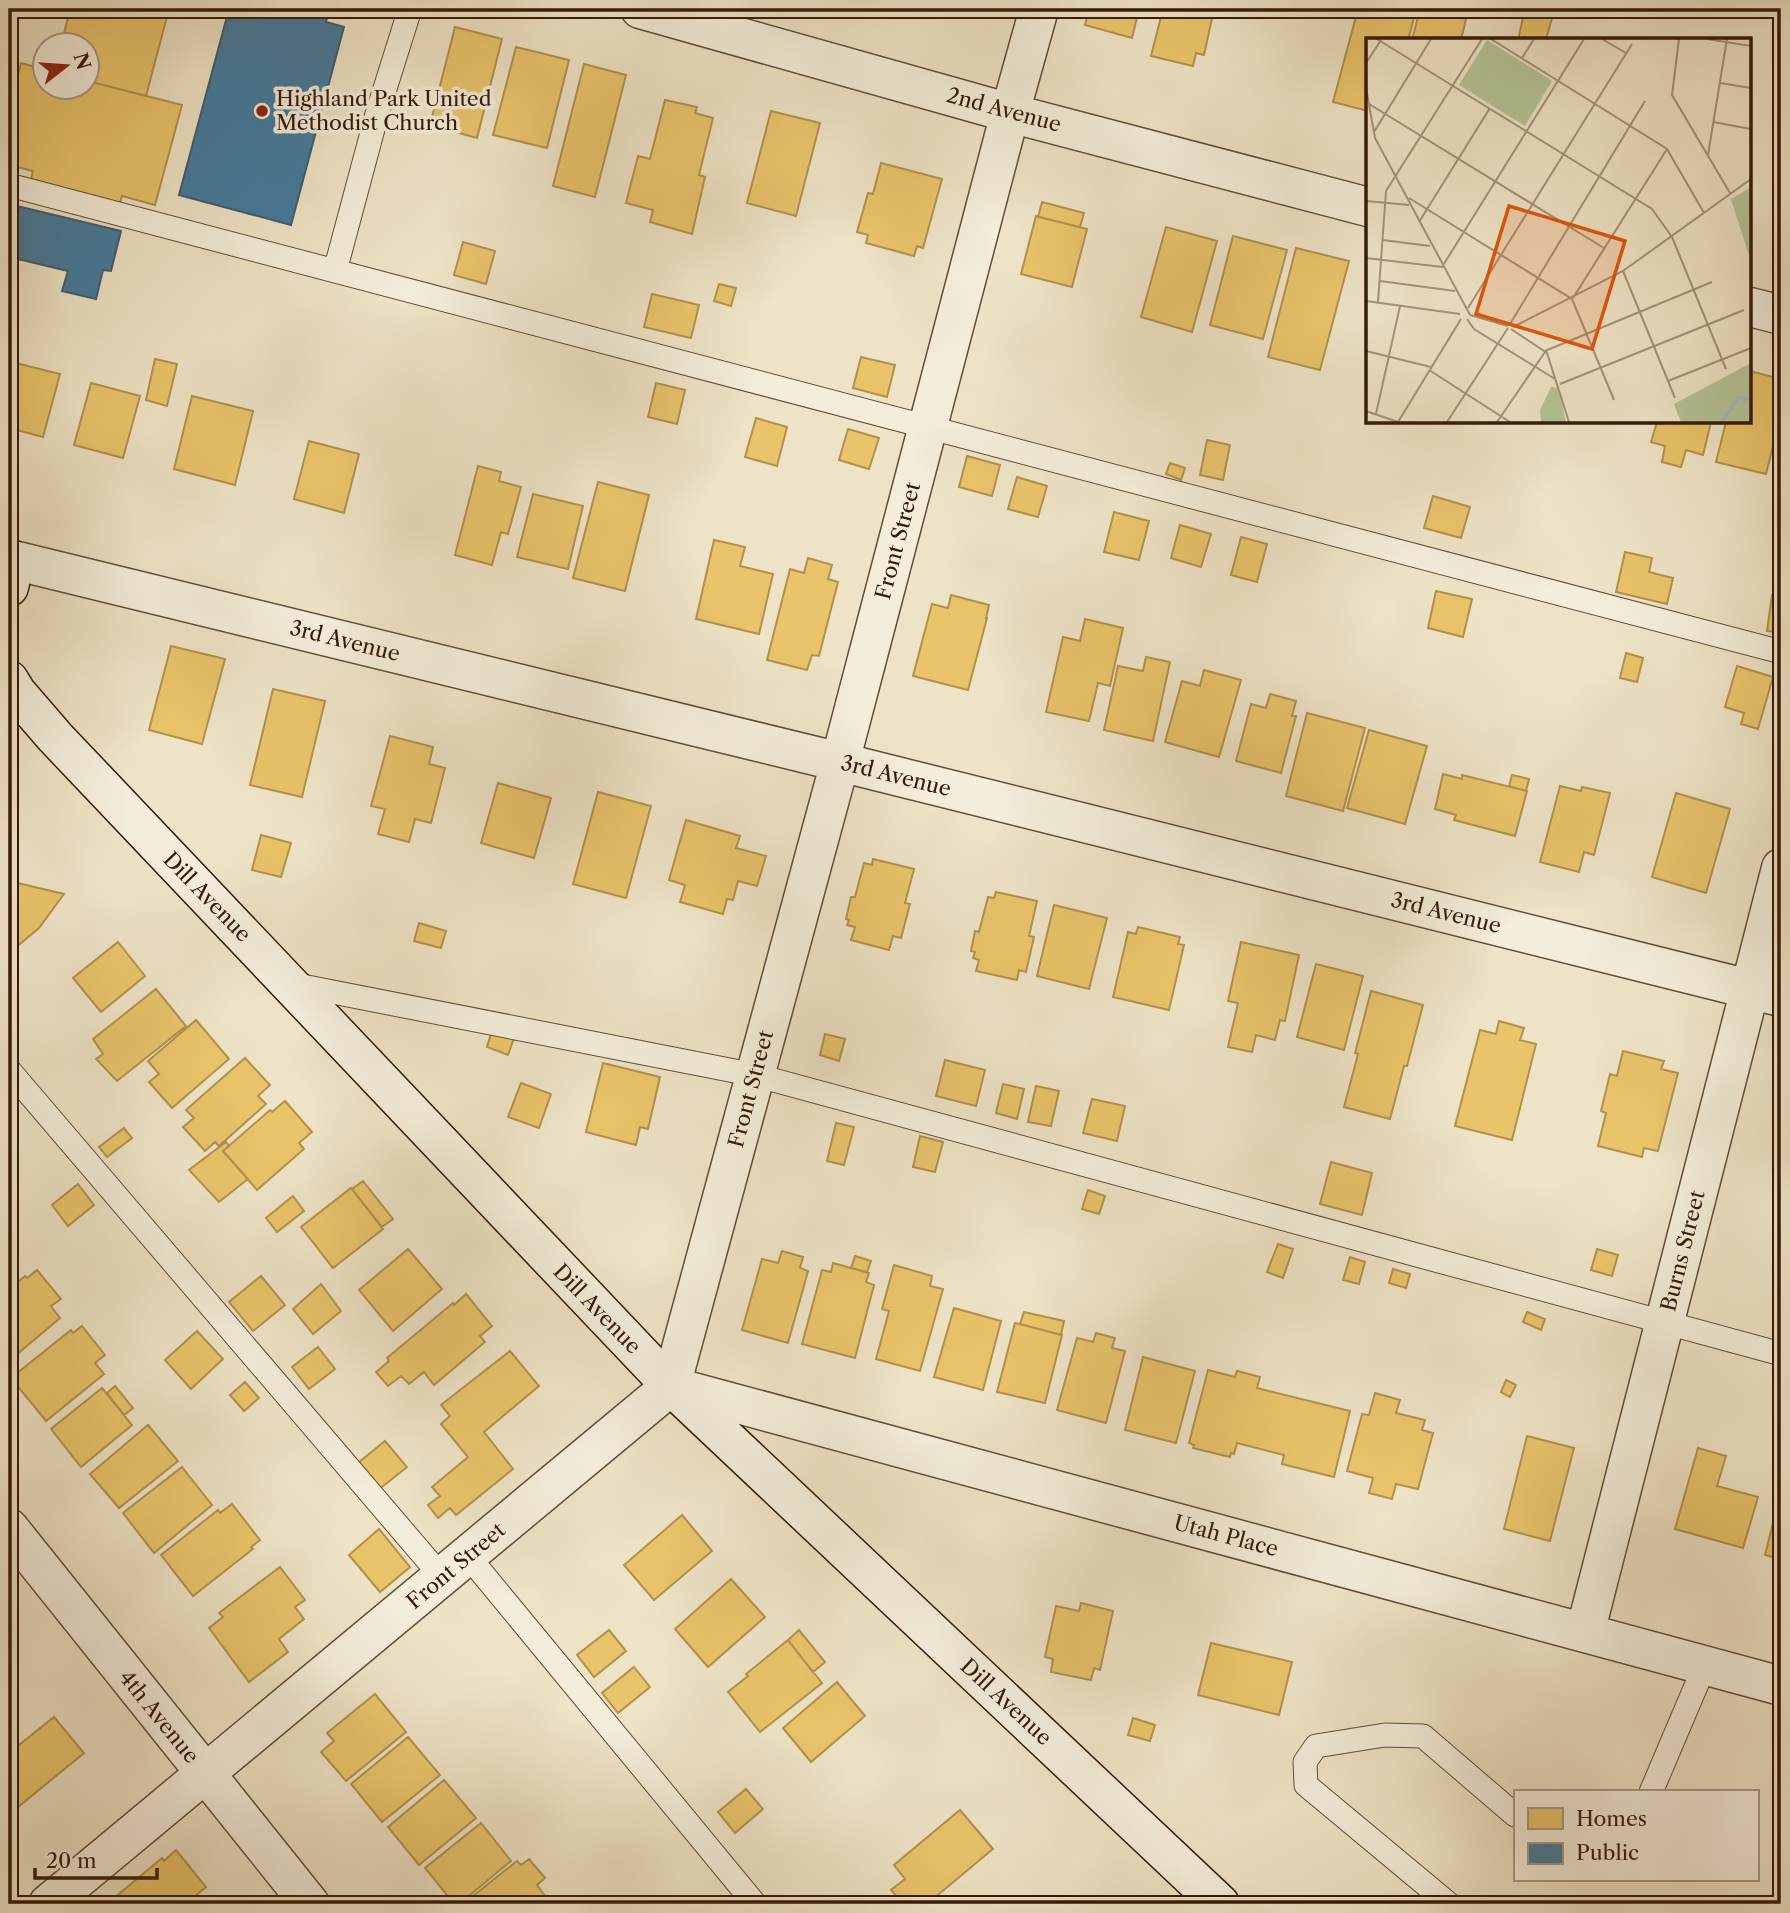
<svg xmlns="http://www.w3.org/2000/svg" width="1790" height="1913" viewBox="0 0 1790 1913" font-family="'Libre Caslon Text',serif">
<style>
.homes{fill:#e9c46a;stroke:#b3914d;stroke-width:2}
.public{fill:#457b9d;stroke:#405e70;stroke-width:2}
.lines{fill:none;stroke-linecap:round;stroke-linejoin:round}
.lane-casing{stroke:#634c38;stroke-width:25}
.street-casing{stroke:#634c38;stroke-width:41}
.secondary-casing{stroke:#351a08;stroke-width:41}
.lane{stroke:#f4edda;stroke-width:23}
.street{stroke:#f4edda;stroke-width:38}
.secondary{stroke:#f4edda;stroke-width:38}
.poi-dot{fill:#8f2418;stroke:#f4edda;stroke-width:2.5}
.labels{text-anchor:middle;stroke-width:7;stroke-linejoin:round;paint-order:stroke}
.poi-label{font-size:21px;fill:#351a08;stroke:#f4edda;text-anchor:start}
.street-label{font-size:21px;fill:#351a08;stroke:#f4edda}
.inset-river{fill:none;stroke:#9ebbbf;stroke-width:3.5}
.inset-road{fill:none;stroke:#a4937a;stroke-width:2}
.view{fill:#df560c;fill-opacity:0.15;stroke:#df560c;stroke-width:3.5}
.inset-edge{fill:none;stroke:#351a08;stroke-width:3.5}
</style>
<rect width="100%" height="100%" fill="#eee3c6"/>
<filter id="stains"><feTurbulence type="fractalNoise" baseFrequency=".00286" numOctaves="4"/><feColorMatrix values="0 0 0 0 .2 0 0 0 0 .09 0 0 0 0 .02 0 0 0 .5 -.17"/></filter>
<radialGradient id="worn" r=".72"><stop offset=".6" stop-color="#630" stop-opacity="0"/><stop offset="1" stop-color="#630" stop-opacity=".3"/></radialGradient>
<path class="homes" d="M 70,9 L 169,9 L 146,96 L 88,81 L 88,46 L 61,46 Z
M 1089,9 L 1139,9 L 1132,38 L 1085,25 Z
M 1163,9 L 1214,9 L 1204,55 L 1196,53 L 1193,66 L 1151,56 Z
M 1358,9 L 1377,9 L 1414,18 L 1408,40 L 1368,40 L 1368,111 L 1333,102 Z
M 1420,9 L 1466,19 L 1461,40 L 1412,40 Z
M 1524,13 L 1552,18 L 1546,40 L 1518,40 Z
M 455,27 L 502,39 L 477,138 L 430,125 Z
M 516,47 L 569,60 L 547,148 L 493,135 Z
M 21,63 L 46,70 L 46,88 L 88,88 L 88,81 L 182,105 L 155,205 L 122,196 L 120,203 L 31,179 L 33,171 L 9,165 L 9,111 Z
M 584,64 L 626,75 L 595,197 L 553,186 Z
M 665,100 L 697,107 L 695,113 L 713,118 L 699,175 L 705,177 L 692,234 L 650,222 L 653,210 L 626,203 L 638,156 L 650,159 Z
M 771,111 L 820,123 L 796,216 L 747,203 Z
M 881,163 L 942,179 L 923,248 L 917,246 L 914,256 L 866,243 L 868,235 L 857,232 L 868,193 L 873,194 Z
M 1042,202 L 1084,213 L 1080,227 L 1038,217 Z
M 1036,216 L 1087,229 L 1072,287 L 1021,274 Z
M 1166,227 L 1217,241 L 1192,332 L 1141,317 Z
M 1233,236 L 1287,250 L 1263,339 L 1210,325 Z
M 463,242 L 495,251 L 486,284 L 454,275 Z
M 1296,248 L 1349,261 L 1320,370 L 1268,357 Z
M 719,284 L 736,288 L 731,306 L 714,301 Z
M 652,294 L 699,305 L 691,338 L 644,327 Z
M 861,357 L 895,365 L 887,397 L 853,388 Z
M 155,359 L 177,364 L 167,406 L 146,400 Z
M 12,362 L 60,374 L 43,437 L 9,428 L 9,374 Z
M 1750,371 L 1781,379 L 1781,414 L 1766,474 L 1716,462 L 1726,422 L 1750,422 Z
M 91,383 L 140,396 L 123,458 L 74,445 Z
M 656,383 L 685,390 L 677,424 L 648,417 Z
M 192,396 L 253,411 L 235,485 L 174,469 Z
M 756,418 L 787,427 L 777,466 L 745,457 Z
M 1657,422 L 1711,422 L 1703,455 L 1686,450 L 1681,467 L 1662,462 L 1665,446 L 1651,442 Z
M 848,429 L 879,438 L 869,469 L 839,460 Z
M 1207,440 L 1230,445 L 1223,480 L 1200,475 Z
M 309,441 L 359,454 L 344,513 L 294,499 Z
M 967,456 L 1000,465 L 992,496 L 959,487 Z
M 1170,463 L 1185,468 L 1181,480 L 1166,474 Z
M 478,466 L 501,472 L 499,481 L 521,487 L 508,534 L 501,532 L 492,565 L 455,555 Z
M 1017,477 L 1047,486 L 1038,517 L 1008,509 Z
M 598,482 L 649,495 L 625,591 L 573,578 Z
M 533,494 L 583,506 L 568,569 L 517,557 Z
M 1433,496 L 1470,507 L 1461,538 L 1424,528 Z
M 1114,512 L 1149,521 L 1139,560 L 1104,552 Z
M 1180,525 L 1211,534 L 1201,567 L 1171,558 Z
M 1241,537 L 1267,544 L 1257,582 L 1231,575 Z
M 714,540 L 745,547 L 740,566 L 773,574 L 759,634 L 696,619 Z
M 1625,552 L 1652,558 L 1649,572 L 1673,578 L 1667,604 L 1616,592 Z
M 808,558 L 832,565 L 828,579 L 838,582 L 819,656 L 812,655 L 807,670 L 767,660 L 790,569 L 804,573 Z
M 1436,591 L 1472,599 L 1463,637 L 1428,628 Z
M 951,595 L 989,605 L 986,618 L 987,618 L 968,690 L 913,676 L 932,604 L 948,608 Z
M 1772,595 L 1781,596 L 1781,633 L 1767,631 Z
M 1085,619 L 1123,628 L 1110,686 L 1098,683 L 1089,721 L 1046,712 L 1063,637 L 1080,641 Z
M 171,646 L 225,659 L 202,744 L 149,730 Z
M 1626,653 L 1643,658 L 1637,682 L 1620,678 Z
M 1146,657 L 1170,662 L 1153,741 L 1104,730 L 1118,666 L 1143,671 Z
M 1737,666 L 1773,677 L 1758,729 L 1741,724 L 1744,713 L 1725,707 Z
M 1204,670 L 1241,680 L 1219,757 L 1165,742 L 1182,681 L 1200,686 Z
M 273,689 L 325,701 L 302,797 L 250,785 Z
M 1270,694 L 1296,701 L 1292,716 L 1296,716 L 1281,773 L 1236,761 L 1251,704 L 1266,708 Z
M 1307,713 L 1365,728 L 1343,811 L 1286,796 Z
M 1369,730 L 1427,746 L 1405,824 L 1347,808 Z
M 390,736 L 433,747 L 429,764 L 445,768 L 431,823 L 415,819 L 409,842 L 378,834 L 385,809 L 371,806 Z
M 1443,774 L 1462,779 L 1462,775 L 1527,791 L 1515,836 L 1454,820 L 1456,815 L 1435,809 Z
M 1512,775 L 1529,779 L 1526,791 L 1509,786 Z
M 498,783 L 551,798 L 534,858 L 481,843 Z
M 1560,786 L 1581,791 L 1582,787 L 1610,793 L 1594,855 L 1584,852 L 1579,872 L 1540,862 Z
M 598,792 L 651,806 L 626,898 L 573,884 Z
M 1676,793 L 1730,809 L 1706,893 L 1652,877 Z
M 686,820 L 740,836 L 736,848 L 766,856 L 757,886 L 738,881 L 733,900 L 727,899 L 723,914 L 680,902 L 685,885 L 669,880 Z
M 261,835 L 291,843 L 281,877 L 252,870 Z
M 873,859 L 914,869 L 905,903 L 910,904 L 901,938 L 893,936 L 889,950 L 851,940 L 855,927 L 847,925 L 849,920 L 846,919 L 851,897 L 855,897 L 864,863 L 872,865 Z
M 9,881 L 64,894 L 39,928 L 9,953 Z
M 996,892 L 1037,901 L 1029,936 L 1034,937 L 1026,972 L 1019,970 L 1017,980 L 976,971 L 979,960 L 973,958 L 975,952 L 971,951 L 975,931 L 979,932 L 988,897 L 994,898 Z
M 1054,905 L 1107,918 L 1089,989 L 1037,976 Z
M 419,923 L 446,931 L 441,948 L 414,941 Z
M 1138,927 L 1180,937 L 1178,944 L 1184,945 L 1169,1010 L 1113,997 L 1128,932 L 1136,934 Z
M 118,942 L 145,976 L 101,1012 L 73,978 Z
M 1241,942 L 1299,955 L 1285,1021 L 1280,1020 L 1275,1040 L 1256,1035 L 1252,1052 L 1228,1047 L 1238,1003 L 1228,1001 Z
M 1316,964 L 1363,976 L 1344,1050 L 1297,1037 Z
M 156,989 L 186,1026 L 117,1081 L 96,1059 L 103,1054 L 93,1039 Z
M 1371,991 L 1423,1005 L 1407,1066 L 1404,1066 L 1390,1119 L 1344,1107 L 1358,1054 L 1355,1053 Z
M 196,1020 L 229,1059 L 172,1108 L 149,1082 L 159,1074 L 148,1061 Z
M 1499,1021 L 1524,1028 L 1520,1040 L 1536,1044 L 1512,1140 L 1455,1126 L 1480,1030 L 1496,1034 Z
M 492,1030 L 514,1038 L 508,1055 L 487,1047 Z
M 825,1034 L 845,1039 L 839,1061 L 820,1055 Z
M 1623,1051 L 1664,1061 L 1661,1069 L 1678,1073 L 1658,1151 L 1644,1148 L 1642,1157 L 1598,1146 L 1606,1113 L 1601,1111 L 1610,1074 L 1617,1076 Z
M 245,1058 L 270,1085 L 258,1096 L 266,1104 L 219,1146 L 215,1142 L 205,1151 L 183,1127 L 194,1118 L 186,1110 Z
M 945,1060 L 985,1070 L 976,1106 L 936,1096 Z
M 603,1063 L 660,1077 L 648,1129 L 640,1127 L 636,1145 L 586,1132 Z
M 521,1083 L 551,1094 L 539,1128 L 508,1117 Z
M 1003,1084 L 1024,1089 L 1017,1119 L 996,1113 Z
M 1036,1086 L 1059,1091 L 1051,1126 L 1028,1122 Z
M 1092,1099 L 1125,1106 L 1117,1141 L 1083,1133 Z
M 285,1101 L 312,1132 L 299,1143 L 304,1149 L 257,1190 L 223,1151 L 270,1110 L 272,1112 Z
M 836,1123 L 854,1127 L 844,1165 L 827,1161 Z
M 124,1128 L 132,1138 L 107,1157 L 99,1147 Z
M 920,1136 L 943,1142 L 935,1172 L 913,1167 Z
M 226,1142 L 229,1146 L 223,1151 L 248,1179 L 219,1202 L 189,1170 Z
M 1331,1162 L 1372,1173 L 1362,1215 L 1320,1204 Z
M 363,1181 L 393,1219 L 382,1227 L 352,1189 Z
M 78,1184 L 94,1205 L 68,1226 L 52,1205 Z
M 351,1188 L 383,1229 L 333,1268 L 301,1227 Z
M 1088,1190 L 1105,1196 L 1099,1214 L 1082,1209 Z
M 293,1196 L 304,1211 L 277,1232 L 266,1218 Z
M 1278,1244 L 1293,1249 L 1283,1278 L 1267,1272 Z
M 408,1249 L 442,1289 L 393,1331 L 359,1290 Z
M 1597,1249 L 1618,1255 L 1612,1276 L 1591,1270 Z
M 782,1251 L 803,1257 L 800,1268 L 808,1271 L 788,1343 L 742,1330 L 762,1259 L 778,1263 Z
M 855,1256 L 871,1261 L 867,1272 L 851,1268 Z
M 1350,1257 L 1365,1262 L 1359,1284 L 1343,1280 Z
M 833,1263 L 869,1273 L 866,1282 L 874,1285 L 855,1358 L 802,1344 L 822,1270 L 831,1272 Z
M 894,1265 L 932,1276 L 930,1286 L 943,1289 L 920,1371 L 876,1359 L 889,1311 L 882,1309 Z
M 1393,1269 L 1410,1274 L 1406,1288 L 1389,1283 Z
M 37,1270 L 61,1299 L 51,1306 L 60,1318 L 9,1361 L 9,1289 L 25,1276 L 27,1278 Z
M 261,1276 L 285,1305 L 253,1331 L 229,1302 Z
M 321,1284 L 341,1311 L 313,1334 L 293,1309 Z
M 466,1294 L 492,1326 L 480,1336 L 485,1342 L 434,1385 L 424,1372 L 409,1384 L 401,1376 L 388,1386 L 376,1372 L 389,1361 L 387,1358 L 453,1303 L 454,1305 Z
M 954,1308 L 1001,1321 L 983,1390 L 934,1377 Z
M 1024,1312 L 1064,1321 L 1061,1335 L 1020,1324 Z
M 1527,1312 L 1545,1319 L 1541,1330 L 1523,1322 Z
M 1015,1323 L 1062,1335 L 1045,1403 L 997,1392 Z
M 82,1326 L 105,1355 L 95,1363 L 104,1374 L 46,1421 L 11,1378 L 71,1330 L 73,1333 Z
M 197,1331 L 223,1359 L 191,1389 L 165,1360 Z
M 1096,1333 L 1115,1338 L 1112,1348 L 1125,1351 L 1106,1423 L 1057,1410 L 1077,1338 L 1093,1342 Z
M 318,1347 L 335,1369 L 309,1389 L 292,1367 Z
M 510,1351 L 539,1386 L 484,1432 L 513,1469 L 456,1515 L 450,1508 L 438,1518 L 428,1505 L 440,1496 L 432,1487 L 468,1457 L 441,1424 L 450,1416 L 441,1405 Z
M 1143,1357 L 1195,1371 L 1176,1443 L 1125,1430 Z
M 1208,1370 L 1235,1377 L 1237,1371 L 1260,1377 L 1257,1388 L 1350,1411 L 1334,1477 L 1282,1464 L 1284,1455 L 1237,1443 L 1234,1454 L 1231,1453 L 1230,1457 L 1193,1448 L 1194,1445 L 1189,1443 Z
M 1506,1380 L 1516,1385 L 1510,1397 L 1501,1392 Z
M 245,1382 L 259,1398 L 244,1411 L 230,1395 Z
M 115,1386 L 133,1408 L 124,1415 L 107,1393 Z
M 102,1388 L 132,1425 L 81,1467 L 51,1429 Z
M 1375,1393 L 1400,1400 L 1396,1413 L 1425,1420 L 1422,1430 L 1433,1433 L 1418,1489 L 1396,1484 L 1392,1499 L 1369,1493 L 1373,1478 L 1347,1471 L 1362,1414 L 1369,1415 Z
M 148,1425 L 178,1461 L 119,1508 L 90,1474 Z
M 1527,1436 L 1574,1448 L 1550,1541 L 1504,1529 Z
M 385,1441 L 407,1467 L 378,1490 L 358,1463 Z
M 1698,1448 L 1726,1456 L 1717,1486 L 1758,1497 L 1743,1548 L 1675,1529 Z
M 182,1467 L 212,1505 L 154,1553 L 123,1513 Z
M 1778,1503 L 1781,1504 L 1781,1559 L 1765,1555 Z
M 232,1504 L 260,1540 L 251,1547 L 253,1549 L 193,1596 L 161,1555 L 218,1510 L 220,1513 Z
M 682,1515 L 712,1551 L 654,1600 L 624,1565 Z
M 379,1529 L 410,1567 L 380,1592 L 349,1555 Z
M 280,1567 L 305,1600 L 295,1607 L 304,1619 L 279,1639 L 288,1652 L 249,1682 L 209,1628 L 223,1617 L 219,1613 Z
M 731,1579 L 765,1617 L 708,1667 L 675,1629 Z
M 1081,1603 L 1113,1611 L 1100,1670 L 1094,1668 L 1091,1680 L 1051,1672 L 1053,1659 L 1045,1657 L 1056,1606 L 1079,1611 Z
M 609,1630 L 626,1651 L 594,1677 L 577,1655 Z
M 799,1630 L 825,1662 L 813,1672 L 788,1640 Z
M 788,1640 L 822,1683 L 760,1732 L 728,1692 L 748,1676 L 746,1674 Z
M 1211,1643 L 1292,1662 L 1279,1715 L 1198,1695 Z
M 634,1667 L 650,1687 L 618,1713 L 602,1693 Z
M 837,1682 L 865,1716 L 811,1762 L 783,1728 Z
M 375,1694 L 406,1732 L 346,1781 L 321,1752 L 334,1741 L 327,1733 Z
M 54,1717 L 84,1753 L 18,1807 L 9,1797 L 9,1753 Z
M 1133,1718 L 1155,1725 L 1150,1741 L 1128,1735 Z
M 408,1737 L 440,1775 L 382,1822 L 351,1784 Z
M 444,1780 L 476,1818 L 419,1865 L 388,1827 Z
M 746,1789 L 763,1809 L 735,1833 L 718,1812 Z
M 960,1810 L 993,1849 L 927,1904 L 903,1904 L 891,1890 L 905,1879 L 894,1865 Z
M 481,1823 L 511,1861 L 459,1904 L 454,1904 L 425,1868 Z
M 176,1850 L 206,1887 L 185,1904 L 115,1904 L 116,1903 L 113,1899 L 162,1858 L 164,1861 Z
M 529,1859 L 545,1878 L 537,1885 L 551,1904 L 463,1904 L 517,1861 L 521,1865 Z"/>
<path class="public" d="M 229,9 L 329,9 L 326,22 L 344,27 L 291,225 L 179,195 Z
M 17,206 L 121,231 L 111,271 L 103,270 L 96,299 L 62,291 L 68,271 L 9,257 L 9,241 Z"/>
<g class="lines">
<g class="lane-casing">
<path id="lane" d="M 9,185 L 1781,652
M 335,271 L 377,114 L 410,9
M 292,984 L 755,1075 L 1781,1354
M 9,1070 L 442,1577
M 468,1556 L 755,1904
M 1651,1792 L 1705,1665
M 1449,1904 L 1306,1785 L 1305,1762 L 1316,1746 L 1385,1735 L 1423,1736 L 1515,1815"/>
</g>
<g class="street-casing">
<path id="street" d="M 640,9 L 1010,113 L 1368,207
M 1750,307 L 1781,315
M 9,559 L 840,762 L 1781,997
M 671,1386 L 1781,1686
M 9,1528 L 310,1904
M 1585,1633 L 1781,868
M 48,1904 L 671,1386 L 840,762 L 1010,113 L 1039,9"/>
</g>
<g class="secondary-casing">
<path id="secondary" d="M 9,558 L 12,574 L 9,587
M 9,680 L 17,693 L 55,737 L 671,1386 L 1220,1904"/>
</g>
<use href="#lane" class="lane"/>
<use href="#street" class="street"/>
<use href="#secondary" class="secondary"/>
</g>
<circle class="poi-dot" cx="262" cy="111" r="7"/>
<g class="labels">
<g class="poi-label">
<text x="276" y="106">Highland Park United<tspan x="276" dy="24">Methodist Church</tspan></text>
</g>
<g class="street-label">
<text transform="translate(1004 110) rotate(15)" y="7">2nd Avenue</text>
<text transform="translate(898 541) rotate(-75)" y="7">Front Street</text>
<text transform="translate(345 641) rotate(14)" y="7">3rd Avenue</text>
<text transform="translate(896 776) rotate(14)" y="7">3rd Avenue</text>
<text transform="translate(207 897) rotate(46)" y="7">Dill Avenue</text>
<text transform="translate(1446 913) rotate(14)" y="7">3rd Avenue</text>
<text transform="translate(751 1089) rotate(-75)" y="7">Front Street</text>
<text transform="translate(1683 1251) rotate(-76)" y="7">Burns Street</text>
<text transform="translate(597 1309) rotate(46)" y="7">Dill Avenue</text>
<text transform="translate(1226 1536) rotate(15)" y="7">Utah Place</text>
<text transform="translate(456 1566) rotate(-40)" y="7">Front Street</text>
<text transform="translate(1006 1702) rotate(43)" y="7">Dill Avenue</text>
<text transform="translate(159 1717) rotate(51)" y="7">4th Avenue</text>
</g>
</g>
<g transform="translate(1366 38)">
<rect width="385" height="385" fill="#eee3c6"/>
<path d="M 121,2 L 186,43 L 159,88 L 93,47 ZM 385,149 L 385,224 L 365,161 ZM 385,325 L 385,384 L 315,384 L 308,366 ZM 185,349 L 193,350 L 200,384 L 175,384 L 174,372 Z" fill="#b5c498"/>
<path class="inset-river" d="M 356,384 L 372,360 L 385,362"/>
<path class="inset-road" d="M 11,1 L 286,171 L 306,199 L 360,331M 125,1 L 301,111 L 338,175M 236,1 L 260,15M 313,1 L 306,57 L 364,155M 341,1 L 385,8M 156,20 L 168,1M 0,25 L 15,2M 354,45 L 385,50M 0,50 L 9,100 L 104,277M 3,66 L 238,210M 347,84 L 385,91M 8,94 L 65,1M 342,117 L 361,1M 20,153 L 116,1M 43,160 L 206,261 L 248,362M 0,163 L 43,167M 53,184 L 124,70M 17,202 L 64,208M 0,220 L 76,229 L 218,1M 257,233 L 309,360M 14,243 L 89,253M 207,260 L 301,111M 0,263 L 94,276M 12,264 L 20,153M 102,270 L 266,6M 104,277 L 142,288M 101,281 L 108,291 L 189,341M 144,286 L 279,63M 147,289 L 257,233 L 385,141M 145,291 L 181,315 L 203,384M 0,313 L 65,329M 179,313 L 346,244M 63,332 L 144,384M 302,343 L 385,310M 194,346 L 378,272M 0,373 L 32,384 L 95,281M 10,376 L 34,268M 81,384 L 142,290M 131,384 L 179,314"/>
<path class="view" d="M 143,168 L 259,203 L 226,311 L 110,276 Z"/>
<rect width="385" height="385" class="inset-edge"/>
</g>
<rect width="1790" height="1913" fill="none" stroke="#eee3c6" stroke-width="35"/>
<rect x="10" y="10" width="1769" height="1892" fill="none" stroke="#351a08" stroke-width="3.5"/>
<rect x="18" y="18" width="1755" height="1878" fill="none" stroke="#351a08" stroke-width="2"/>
<rect x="1514" y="1790" width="245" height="91" fill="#f4edda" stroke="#a89986" stroke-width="2"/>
<rect x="1528" y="1808" width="35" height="21" fill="#e9c46a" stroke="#a89986" stroke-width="2"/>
<text x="1576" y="1826" font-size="21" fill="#351a08">Homes</text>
<rect x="1528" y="1843" width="35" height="21" fill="#457b9d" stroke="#a89986" stroke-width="2"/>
<text x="1576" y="1860" font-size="21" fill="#351a08">Public</text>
<g transform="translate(66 66) rotate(73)"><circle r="33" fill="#f4edda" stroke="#a89986" stroke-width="2"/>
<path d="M0-5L12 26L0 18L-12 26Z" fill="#8f2418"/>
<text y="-10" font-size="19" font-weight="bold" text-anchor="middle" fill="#351a08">N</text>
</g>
<path d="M35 1868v10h122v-10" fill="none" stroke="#351a08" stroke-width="3.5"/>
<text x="46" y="1868" font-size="21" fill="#351a08" stroke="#f4edda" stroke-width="5" paint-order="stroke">20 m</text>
<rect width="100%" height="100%" filter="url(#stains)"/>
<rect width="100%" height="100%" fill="url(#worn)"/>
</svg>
